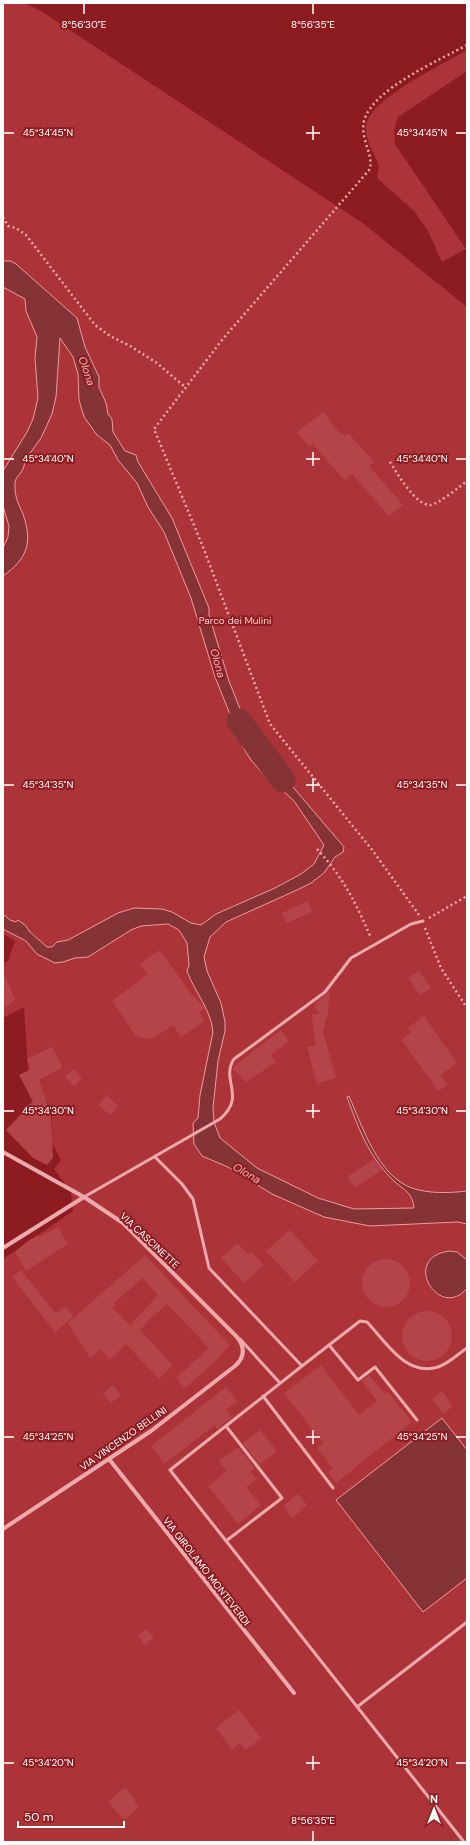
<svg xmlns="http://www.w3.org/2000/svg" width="470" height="1845" viewBox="0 0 470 1845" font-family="'DM Sans',sans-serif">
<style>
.green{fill:#ac3338}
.water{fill:#863336;stroke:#ef9ca1}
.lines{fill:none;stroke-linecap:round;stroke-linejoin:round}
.river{stroke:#863336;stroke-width:25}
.building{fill:#b4444a;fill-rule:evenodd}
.path{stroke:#eda9ac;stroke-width:2.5;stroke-dasharray:2 3;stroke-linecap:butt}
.service{stroke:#eda9ac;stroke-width:3}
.minor{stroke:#eda9ac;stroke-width:4}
.ticks{fill:none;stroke:#fff;stroke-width:1.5}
.labels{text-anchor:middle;stroke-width:4;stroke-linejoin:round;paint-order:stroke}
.park-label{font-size:10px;fill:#f9ced0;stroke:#8c1c20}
.street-label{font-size:10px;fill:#fff;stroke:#8c1c20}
.water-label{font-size:11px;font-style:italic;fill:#f4b5b8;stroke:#8c1c20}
.ticks-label{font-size:10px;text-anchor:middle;fill:#fff;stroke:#8c1c20;stroke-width:4;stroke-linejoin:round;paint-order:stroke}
</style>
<rect width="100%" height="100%" fill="#8c1c20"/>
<path class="green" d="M 3,3 L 24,3 L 41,11 L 364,224 L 467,307 L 467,1842 L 3,1842 L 3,1259 L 73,1211 L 71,1192 L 54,1169 L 61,1160 L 51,1141 L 52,1111 L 28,1069 L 24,1007 L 3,1018 L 3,966 L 5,965 L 4,963 L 8,961 L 15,941 L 3,934 Z
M 467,50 L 467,71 L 398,117 L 394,130 L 395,144 L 466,249 L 442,262 L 428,231 L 414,211 L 377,178 C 378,173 380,167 378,163 C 373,151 366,142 366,128 C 366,100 444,64 467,50 Z"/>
<path class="water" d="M 3,261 L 11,261 L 16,264 L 77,318 L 85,347 L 99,377 L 99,387 L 106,403 L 108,414 L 112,419 L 113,432 L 125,451 L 136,455 L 138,462 L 172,518 L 209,608 L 209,615 L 229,681 L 244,719 L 258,746 L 344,847 L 343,852 L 335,857 L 324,873 L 311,883 L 297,890 L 226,922 L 210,937 L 204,957 L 207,971 L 221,1003 L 225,1022 L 225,1031 L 218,1061 L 213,1108 L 214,1122 L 220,1138 L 257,1168 L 318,1198 L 354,1209 L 414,1208 C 412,1190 402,1190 391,1178 C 368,1155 358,1127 347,1097 L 349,1096 C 362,1126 378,1176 412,1188 C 429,1194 450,1193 467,1191 L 467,1224 L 458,1222 L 370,1226 L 324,1217 L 272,1194 L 228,1167 L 202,1156 L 194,1144 L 193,1123 L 198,1118 L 200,1095 L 213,1032 C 211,1009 195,993 187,971 L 189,965 L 187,943 L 179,930 L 168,924 L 141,926 L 131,930 L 88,957 L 75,958 L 63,962 L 55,963 L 37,954 L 26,941 L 3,929 L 3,914 L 10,920 L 16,922 L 18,920 L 26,926 L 30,932 L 47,947 L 52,947 L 57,942 L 68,940 L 118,913 L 134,908 L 162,909 L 172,912 L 191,923 L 201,925 L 216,914 L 275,888 L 301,874 L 314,864 L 324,845 L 294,801 L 280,788 L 273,785 L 251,760 L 244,749 L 215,677 L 191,598 L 164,532 L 148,507 L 137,483 L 118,460 L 110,445 L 97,435 L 84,417 L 79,400 L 78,374 L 73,357 L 60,338 L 56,397 L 52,414 L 41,438 L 31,452 L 28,454 C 25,459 25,464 23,469 C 19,477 14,477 15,487 C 15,498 19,505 23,514 C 33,543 27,559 3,576 L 3,548 L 8,537 L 9,526 L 3,506 L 3,471 L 27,432 L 33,419 L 38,398 L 35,358 L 37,337 L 26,311 L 25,299 L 3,287 Z
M 450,1251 L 457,1252 L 467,1260 L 467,1288 C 440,1322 399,1257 450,1251 Z
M 442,1418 L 467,1450 L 467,1578 L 423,1612 L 336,1500 Z"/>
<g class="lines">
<path class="river" d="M 239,721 L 283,780"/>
</g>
<path class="building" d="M 323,412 L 341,435 L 342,433 L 345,436 L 348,433 L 374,462 L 369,466 L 403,505 L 389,516 L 352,474 L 344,480 L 313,444 L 309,447 L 297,432 Z
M 308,901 L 312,912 L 286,923 L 282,913 Z
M 160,950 L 192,995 L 205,1008 L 199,1012 L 205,1021 L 181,1037 L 173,1025 L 152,1039 L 139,1037 L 137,1035 L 136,1036 L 112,1001 L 143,978 L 143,977 L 147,974 L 140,964 Z
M 3,971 L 15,1000 L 3,1009 Z
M 419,971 L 431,988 L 420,995 L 408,978 Z
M 330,991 L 328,1010 L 329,1009 L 323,1032 L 336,1078 L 317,1084 L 307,1047 L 315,1046 L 312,1014 L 319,1014 L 314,1004 Z
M 424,1016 L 457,1063 L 441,1075 L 448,1085 L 438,1091 L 401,1039 L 411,1033 L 408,1028 Z
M 281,1030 L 289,1041 L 271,1055 L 276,1062 L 246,1082 L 233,1069 L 234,1066 Z
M 52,1047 L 63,1067 L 39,1080 L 51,1115 L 53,1158 L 47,1165 L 33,1158 L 6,1130 L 27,1108 L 26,1106 L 33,1102 L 19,1075 L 31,1069 L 27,1059 Z
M 73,1069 L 82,1078 L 74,1086 L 65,1077 Z
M 107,1095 L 118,1106 L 110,1115 L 98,1105 Z
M 374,1159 L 382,1170 L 355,1188 L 347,1177 Z
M 58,1227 L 68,1244 L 26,1271 L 15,1252 L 28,1241 L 38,1235 L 39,1237 Z
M 290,1230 L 318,1261 L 295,1282 L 266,1251 Z
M 237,1243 L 248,1254 L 251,1251 L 264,1265 L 244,1283 L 221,1258 Z
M 145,1255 L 230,1345 L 219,1357 L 219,1358 L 185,1388 L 176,1378 L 209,1348 L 167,1304 L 152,1317 L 140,1330 L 173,1365 L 159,1379 L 126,1344 L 109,1360 L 101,1349 L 90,1358 L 68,1323 ZM 143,1278 L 158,1295 L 130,1325 L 112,1308 L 116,1305 L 114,1303 Z
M362 1283a24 24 0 1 1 48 0a24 24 0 1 1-48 0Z
M 21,1270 L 56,1314 L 64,1307 L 74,1316 L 55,1332 L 12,1277 Z
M402 1336a25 25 0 1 1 50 0a25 25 0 1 1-50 0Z
M 321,1365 L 359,1415 L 377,1401 L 362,1381 L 369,1375 L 385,1394 L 388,1392 L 412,1422 L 336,1483 L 328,1472 L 333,1468 L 317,1448 L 323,1443 L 284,1393 Z
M 113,1385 L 121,1395 L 111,1403 L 103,1393 Z
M 226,1387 L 237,1401 L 226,1410 L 232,1417 L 217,1429 L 215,1425 L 164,1464 L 151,1446 Z
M 442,1391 L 453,1406 L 444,1414 L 432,1399 Z
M 260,1430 L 277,1451 L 259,1464 L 243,1443 Z
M 238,1447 L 255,1468 L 250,1471 L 257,1479 L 246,1487 L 261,1505 L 238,1524 L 208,1486 L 227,1471 L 218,1461 Z
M 298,1494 L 307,1505 L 292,1518 L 283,1506 Z
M 146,1629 L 154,1638 L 145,1645 L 138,1636 Z
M 239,1710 L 261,1738 L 246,1750 L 239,1743 L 232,1750 L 216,1728 Z
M 125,1787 L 136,1800 L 134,1802 L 139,1807 L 124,1820 L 108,1802 Z"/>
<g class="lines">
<path class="path" d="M 3,217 L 8,226 L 16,228 L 26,235 L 95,325 L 110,336 L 130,346 L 157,363 L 185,387
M 390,462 C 397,473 415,505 430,505 C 439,504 459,487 467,481
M 317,849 C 343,877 356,903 371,938
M 419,915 L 373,851 L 270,724 L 203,547 L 154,429 L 222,340 L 370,169 C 373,152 360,139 364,121 C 372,89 440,60 467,45
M 429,918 L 467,896
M 425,928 L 441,968 L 467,1008"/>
<path class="service" d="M 155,1157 L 182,1184 L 193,1199 L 209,1268 L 302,1366 L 360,1321 L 367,1322 C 386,1342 406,1377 438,1367 C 448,1364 458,1354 467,1348
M 84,1197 L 220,1119 C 247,1096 220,1080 234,1059 L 325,992 L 351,958 L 411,924 L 423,921
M 240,1339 L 280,1383
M 329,1345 L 358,1380 L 375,1367 L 417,1420
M 302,1366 L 170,1470 L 464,1842
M 263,1396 L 333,1488
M 226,1426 L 282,1498 L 226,1541
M 357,1707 L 467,1622"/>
<path class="minor" d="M 3,1152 L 84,1197 L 123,1223 L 237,1337 C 245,1347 245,1357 235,1366 L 151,1431 L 3,1529
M 3,1248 L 84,1197
M 109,1459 L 294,1693"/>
</g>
<path class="ticks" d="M 84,4 L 84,14M 313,4 L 313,14M 313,126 L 313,140M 4,133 L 14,133M 306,133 L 320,133M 456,133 L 466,133M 313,452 L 313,466M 4,459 L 14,459M 306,459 L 320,459M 456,459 L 466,459M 313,778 L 313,792M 4,785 L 14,785M 306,785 L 320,785M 456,785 L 466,785M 313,1104 L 313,1118M 4,1111 L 14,1111M 306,1111 L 320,1111M 456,1111 L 466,1111M 313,1430 L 313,1444M 4,1437 L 14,1437M 306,1437 L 320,1437M 456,1437 L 466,1437M 313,1756 L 313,1770M 4,1763 L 14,1763M 306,1763 L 320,1763M 456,1763 L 466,1763M 313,1831 L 313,1841"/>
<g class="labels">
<g class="park-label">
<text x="235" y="624">Parco dei Mulini</text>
</g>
<g class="street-label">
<text transform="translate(150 1240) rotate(43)" y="4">VIA CASCINETTE</text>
<text transform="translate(123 1438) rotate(-35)" y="4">VIA VINCENZO BELLINI</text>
<text transform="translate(207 1571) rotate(52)" y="4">VIA GIROLAMO MONTEVERDI</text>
</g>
<g class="water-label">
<text transform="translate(87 371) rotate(71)" y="4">Olona</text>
<text transform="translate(218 663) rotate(74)" y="4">Olona</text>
<text transform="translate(247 1173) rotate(30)" y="4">Olona</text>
</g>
</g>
<g class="ticks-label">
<text x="84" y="28">8°56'30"E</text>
<text x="313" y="28">8°56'35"E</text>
<text x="48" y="136">45°34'45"N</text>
<text x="422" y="136">45°34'45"N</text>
<text x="48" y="462">45°34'40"N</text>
<text x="422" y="462">45°34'40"N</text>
<text x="48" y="788">45°34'35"N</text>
<text x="422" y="788">45°34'35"N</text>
<text x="48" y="1114">45°34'30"N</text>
<text x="422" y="1114">45°34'30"N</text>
<text x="48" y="1440">45°34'25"N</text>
<text x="422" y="1440">45°34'25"N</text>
<text x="48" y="1766">45°34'20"N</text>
<text x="422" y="1766">45°34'20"N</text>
<text x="313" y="1824">8°56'35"E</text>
</g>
<rect width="470" height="1845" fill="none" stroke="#ffffff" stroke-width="8"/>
<g transform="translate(434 1809)" stroke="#8c1c20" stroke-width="3" paint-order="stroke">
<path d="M0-3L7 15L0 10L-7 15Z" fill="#ffffff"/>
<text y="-6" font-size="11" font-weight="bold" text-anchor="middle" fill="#ffffff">N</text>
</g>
<path d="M18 1821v6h106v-6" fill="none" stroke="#ffffff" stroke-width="2"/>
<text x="24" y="1821" font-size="12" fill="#ffffff" stroke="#8c1c20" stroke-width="3" paint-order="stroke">50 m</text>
</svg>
